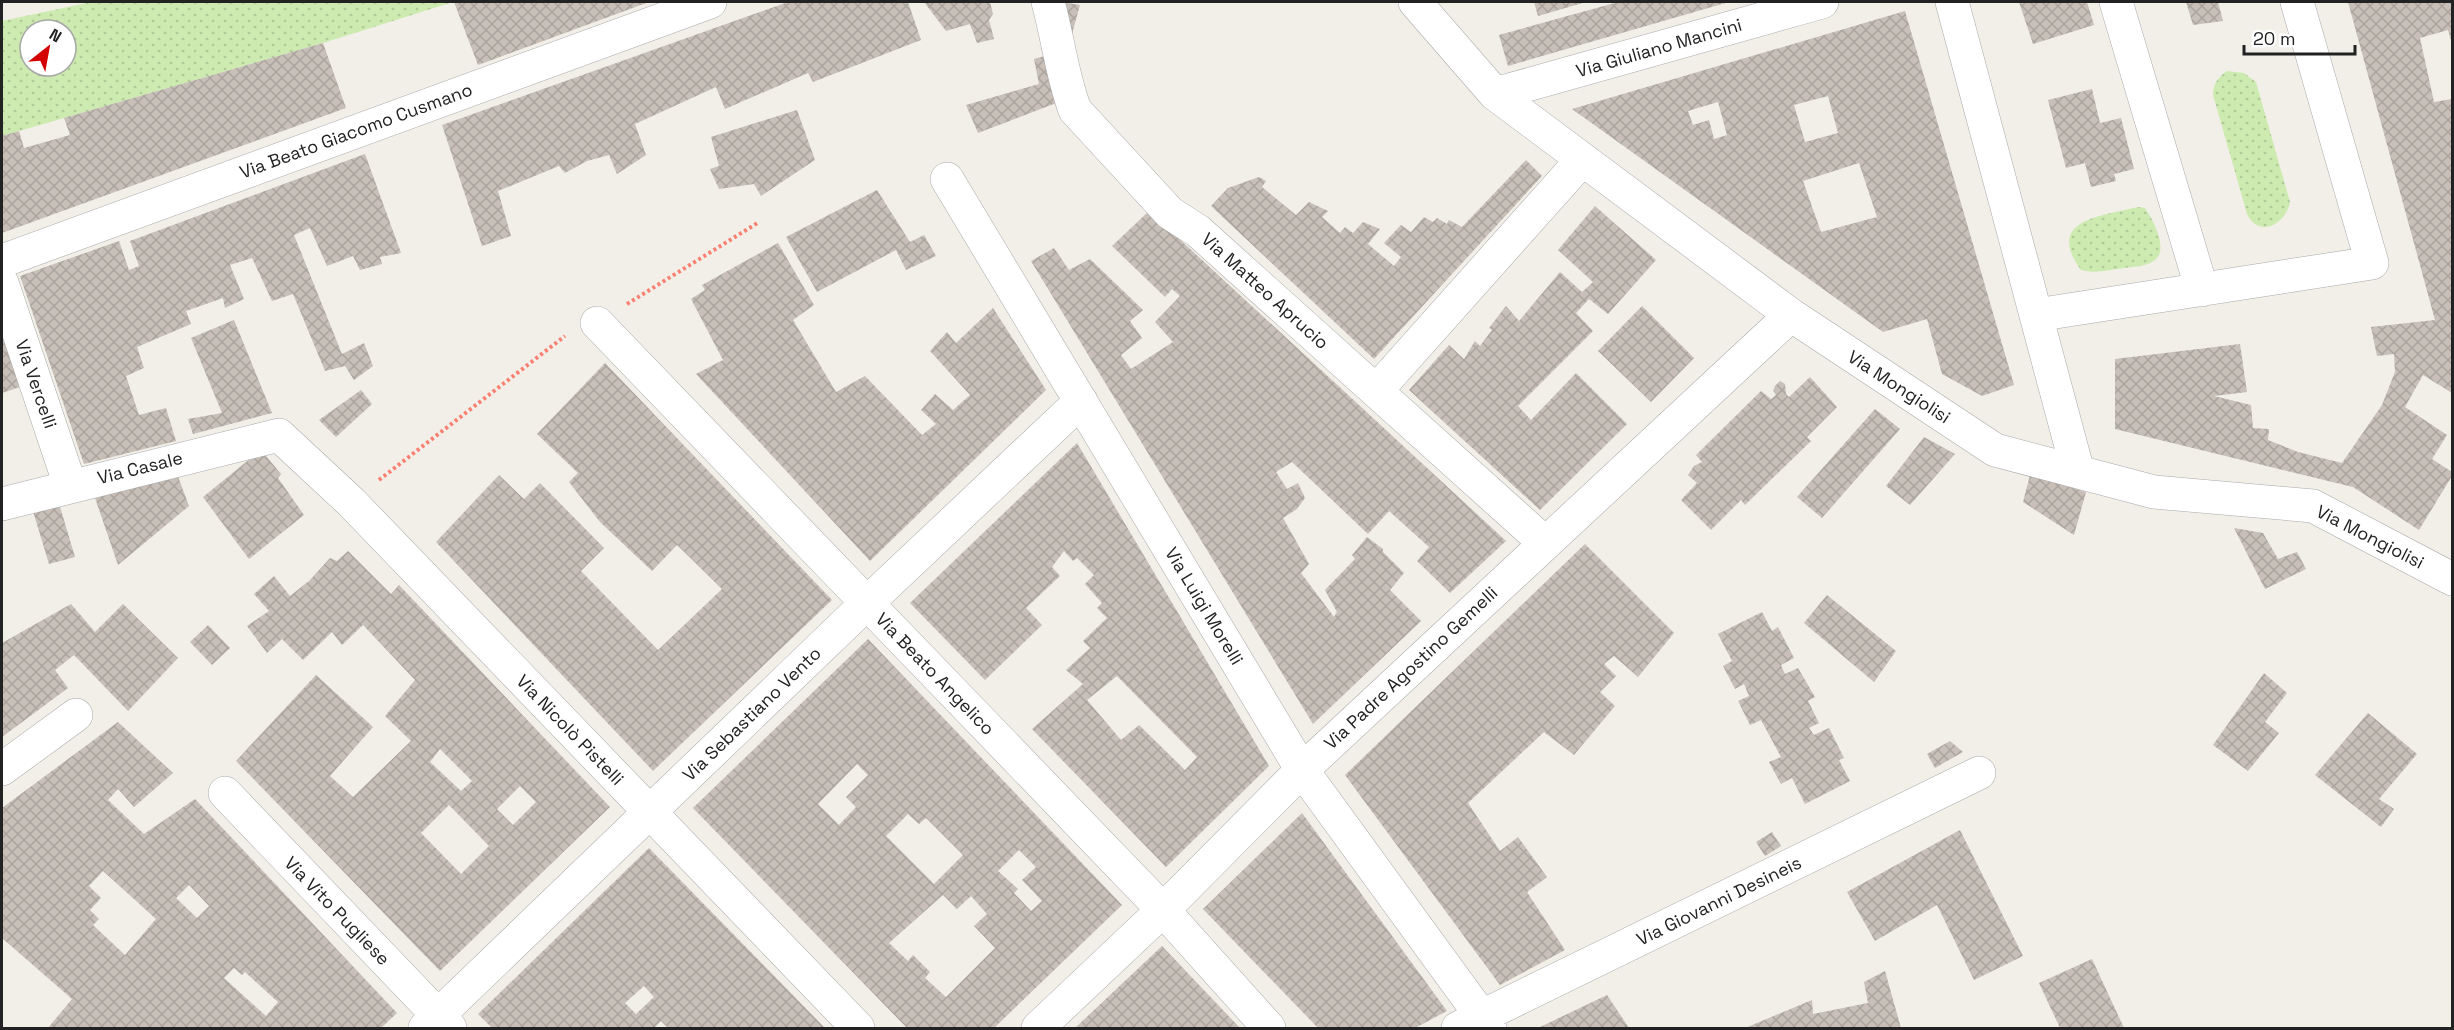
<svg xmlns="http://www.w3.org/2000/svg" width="2454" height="1030" viewBox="0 0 2454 1030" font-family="'Space Grotesk',sans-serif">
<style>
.grass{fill:url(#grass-dots);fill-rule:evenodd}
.building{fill:url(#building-cross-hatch);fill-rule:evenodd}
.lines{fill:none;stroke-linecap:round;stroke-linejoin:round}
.minor-casing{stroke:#a9a9a9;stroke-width:34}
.path{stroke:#fa8072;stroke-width:4;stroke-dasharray:3 3;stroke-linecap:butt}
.minor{stroke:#fff;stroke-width:33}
.labels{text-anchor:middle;stroke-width:6;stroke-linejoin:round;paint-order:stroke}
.street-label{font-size:18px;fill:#222;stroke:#fff}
</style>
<defs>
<pattern id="grass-dots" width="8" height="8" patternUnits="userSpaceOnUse" patternTransform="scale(1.5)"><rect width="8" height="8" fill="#cdebb0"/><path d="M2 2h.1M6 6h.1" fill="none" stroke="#b0c997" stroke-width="1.8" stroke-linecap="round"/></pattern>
<pattern id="building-cross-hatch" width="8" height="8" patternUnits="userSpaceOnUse" patternTransform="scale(1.5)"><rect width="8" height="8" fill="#c7bfb8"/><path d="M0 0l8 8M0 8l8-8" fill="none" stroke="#aba49e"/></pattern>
</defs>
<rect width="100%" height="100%" fill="#f2efe9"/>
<path class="grass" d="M 91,2 L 453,2 L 323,43 L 2,136 L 2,21 ZM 30,30 L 66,30 L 66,66 L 30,66 Z
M 2227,71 L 2244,73 L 2256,82 L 2290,202 C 2286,224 2259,239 2247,214 L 2213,95 C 2213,84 2218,77 2227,71 Z
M 2138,207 L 2145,208 C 2153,220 2169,249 2155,260 C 2148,266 2133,267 2124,268 C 2109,270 2095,274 2081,270 C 2044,219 2102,216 2138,207 Z"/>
<path class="building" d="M 454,2 L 649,2 L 478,65 Z
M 788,2 L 908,2 L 921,40 L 813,82 L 808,73 L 725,109 L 716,87 L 635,124 L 646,155 L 617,174 L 609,155 L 587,161 L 565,173 L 559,166 L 498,191 L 511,236 L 482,246 L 442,125 Z
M 924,2 L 990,2 L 993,14 L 989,20 L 994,39 L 977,43 L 970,24 L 946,31 Z
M 1061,2 L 1080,5 L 1068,48 Z
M 1534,2 L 1586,2 L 1538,16 Z
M 1618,2 L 1729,2 L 1508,66 L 1499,35 Z
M 2019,2 L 2087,2 L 2094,25 L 2033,44 Z
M 2186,2 L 2218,2 L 2223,21 L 2193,25 Z
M 2348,2 L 2452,2 L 2452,44 L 2448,30 L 2420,38 L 2434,102 L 2452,99 L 2452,393 L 2423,375 L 2405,407 L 2447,435 L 2432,459 L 2452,472 L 2452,476 L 2419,530 L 2353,487 L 2115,429 L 2115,359 L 2240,344 L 2247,392 L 2214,396 L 2251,405 L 2253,428 L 2269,429 L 2268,440 L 2298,452 L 2342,463 L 2382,405 L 2395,372 L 2394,354 L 2377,356 L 2371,327 L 2435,320 Z
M 1905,11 L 2014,385 L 1982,396 L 1942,374 L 1927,319 L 1883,332 L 1572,109 ZM 1828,96 L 1838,133 L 1805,142 L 1794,105 ZM 1718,102 L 1727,135 L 1714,139 L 1709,120 L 1693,125 L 1688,111 ZM 1859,163 L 1877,217 L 1821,232 L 1803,181 Z
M 323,43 L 346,108 L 2,233 L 2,136 L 19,131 L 24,148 L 70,135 L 64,118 Z
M 1055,53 L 1064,100 L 978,133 L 966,105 L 1039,84 L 1034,59 Z
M 2092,89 L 2100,123 L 2121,118 L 2134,169 L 2114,174 L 2116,181 L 2091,187 L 2085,163 L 2066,168 L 2048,100 Z
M 797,110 L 815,160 L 761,196 L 754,184 L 719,189 L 710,169 L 719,166 L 711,137 Z
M 365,154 L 401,253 L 380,257 L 382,264 L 360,270 L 353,256 L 327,266 L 310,228 L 294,235 L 342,354 L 364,343 L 373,366 L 354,380 L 345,366 L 325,371 L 293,294 L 272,301 L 252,258 L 230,265 L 244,299 L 225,308 L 223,298 L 186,311 L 191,324 L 137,347 L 144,368 L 126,376 L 139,415 L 166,408 L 176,441 L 84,464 L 20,276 L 119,241 L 129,270 L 139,266 L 130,241 Z
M 1526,160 L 1542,176 L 1374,359 L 1211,206 L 1228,188 L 1259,177 L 1266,181 L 1262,187 L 1296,215 L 1309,202 L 1328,211 L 1322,217 L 1340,233 L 1345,227 L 1353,233 L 1363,222 L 1380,229 L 1368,244 L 1394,266 L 1401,257 L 1384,243 L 1401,225 L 1411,232 L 1424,217 L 1433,222 L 1437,218 L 1447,224 L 1449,220 L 1462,227 Z
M 877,190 L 910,242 L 924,235 L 936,256 L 906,270 L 896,250 L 817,292 L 786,237 Z
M 1595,206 L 1656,260 L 1608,314 L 1589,299 L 1576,313 L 1593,331 L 1518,406 L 1531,420 L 1576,373 L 1627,424 L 1540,510 L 1409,390 L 1449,345 L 1464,359 L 1475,341 L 1480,346 L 1492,330 L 1489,328 L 1506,306 L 1519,321 L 1560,272 L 1582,292 L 1593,282 L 1558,250 Z
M 1149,211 L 1506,541 L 1450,593 L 1417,561 L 1429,547 L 1389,511 L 1368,534 L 1292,462 L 1276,472 L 1287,489 L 1298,483 L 1305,498 L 1297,509 L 1283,518 L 1309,564 L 1301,573 L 1334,617 L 1337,612 L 1325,590 L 1355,559 L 1352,555 L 1367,537 L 1383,549 L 1383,552 L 1404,573 L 1390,590 L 1421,621 L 1313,724 L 1031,261 L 1054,248 L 1069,270 L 1090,259 L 1143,310 L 1130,321 L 1142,338 L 1121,355 L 1131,369 L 1173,342 L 1155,322 L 1180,296 L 1172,289 L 1165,297 L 1112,246 Z
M 778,243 L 814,305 L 793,320 L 836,392 L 865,376 L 922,435 L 936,424 L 921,410 L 935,394 L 953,410 L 970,395 L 930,351 L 947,332 L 956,343 L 993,308 L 1046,390 L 870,561 L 696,374 L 723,360 L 691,299 L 705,290 L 702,285 Z
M 1642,306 L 1694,358 L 1651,402 L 1598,351 Z
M 234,320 L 272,413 L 193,434 L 188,419 L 222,413 L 191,338 Z
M 2,330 L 20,387 L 2,393 Z
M 605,363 L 832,600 L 653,771 L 436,542 L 499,475 L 524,499 L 540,483 L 604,548 L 581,571 L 658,650 L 722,589 L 677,545 L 652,571 L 600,522 L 569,482 L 578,473 L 537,434 Z
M 1810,377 L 1837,407 L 1807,437 L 1811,441 L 1745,505 L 1741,500 L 1711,530 L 1681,500 L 1697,483 L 1688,475 L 1694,466 L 1702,462 L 1696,455 L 1761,391 L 1771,399 L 1776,395 L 1773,391 L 1775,386 L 1780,381 L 1785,384 L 1786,394 L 1789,397 Z
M 361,390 L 372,404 L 336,437 L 319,420 Z
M 1875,409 L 1900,429 L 1822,518 L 1797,497 Z
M 1924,437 L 1955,454 L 1910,505 L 1886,486 Z
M 1077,443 L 1269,766 L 1166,867 L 1032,729 L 1083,684 L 1066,670 L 1090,648 L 1083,641 L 1107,618 L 1097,608 L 1102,603 L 1085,584 L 1094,575 L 1077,558 L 1073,561 L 1064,551 L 1052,567 L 1060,576 L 1026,608 L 1042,625 L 985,680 L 910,603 ZM 1117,676 L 1197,757 L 1185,770 L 1139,725 L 1121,740 L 1087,700 Z
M 261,450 L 281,474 L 278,478 L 304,515 L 249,559 L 203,497 Z
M 176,471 L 189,506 L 118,565 L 93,492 Z
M 2030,475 L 2086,492 L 2074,535 L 2023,502 Z
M 58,500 L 75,557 L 49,564 L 32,508 Z
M 2234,528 L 2263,533 L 2278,559 L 2297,552 L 2306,569 L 2265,589 Z
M 1585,544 L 1674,633 L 1638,677 L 1614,656 L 1604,664 L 1616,676 L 1600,692 L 1615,706 L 1574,755 L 1544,732 L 1468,803 L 1500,851 L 1518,837 L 1547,877 L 1527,892 L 1565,950 L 1500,985 L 1345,775 Z
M 348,551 L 391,594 L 399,585 L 610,807 L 440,971 L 236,761 L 316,675 L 373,727 L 330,776 L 353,797 L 411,741 L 385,716 L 415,680 L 363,625 L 342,645 L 332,632 L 303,660 L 282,639 L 267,653 L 247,626 L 269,611 L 254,594 L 274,576 L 290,596 L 309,581 L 330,558 L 337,561 ZM 440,749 L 472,781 L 461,791 L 430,762 ZM 520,786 L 536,802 L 513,825 L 497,809 ZM 449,805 L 489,846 L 461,874 L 421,833 Z
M 1827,595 L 1896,651 L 1874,682 L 1804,623 Z
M 71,604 L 95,632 L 123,604 L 178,658 L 128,711 L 74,655 L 55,670 L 68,688 L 2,737 L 2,643 Z
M 1762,612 L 1772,631 L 1778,627 L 1794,658 L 1781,665 L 1785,674 L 1798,668 L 1815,697 L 1808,701 L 1819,723 L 1809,728 L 1814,735 L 1829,728 L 1844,758 L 1839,760 L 1850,781 L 1805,804 L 1792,778 L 1781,784 L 1769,762 L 1781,757 L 1761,720 L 1750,725 L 1738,701 L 1749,696 L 1744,684 L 1735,689 L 1723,666 L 1732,661 L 1718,634 Z
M 208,625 L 230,648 L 212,665 L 190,642 Z
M 868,639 L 1122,905 L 994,1028 L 907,1028 L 693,808 ZM 857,764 L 868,775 L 846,797 L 856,807 L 839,825 L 818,804 ZM 908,814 L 919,824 L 926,818 L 963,855 L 934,884 L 886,836 ZM 1019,850 L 1036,867 L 1022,880 L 1042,901 L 1031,911 L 1014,893 L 1018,889 L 998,871 ZM 943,895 L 957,909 L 971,896 L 987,914 L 974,926 L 995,948 L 946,997 L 925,978 L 930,972 L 913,955 L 908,961 L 889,943 Z
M 2264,673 L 2287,693 L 2265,722 L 2279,733 L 2248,771 L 2213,745 Z
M 2368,713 L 2417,754 L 2379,799 L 2394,809 L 2381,827 L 2315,775 Z
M 118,722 L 173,773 L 134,807 L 118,789 L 108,800 L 144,834 L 195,799 L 397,1013 L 381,1028 L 48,1028 L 72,999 L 2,938 L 2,808 ZM 103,871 L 156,919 L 125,955 L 93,925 L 99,919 L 90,910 L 101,898 L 89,886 ZM 189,885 L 209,906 L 197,918 L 176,898 ZM 234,968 L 242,975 L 245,972 L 278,1002 L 266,1016 L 224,978 Z
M 1950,741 L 1963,752 L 1935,768 L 1927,754 Z
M 1302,813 L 1447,1011 L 1415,1028 L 1318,1028 L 1203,909 Z
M 1960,830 L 2023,956 L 1974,980 L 1937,905 L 1875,941 L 1847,892 Z
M 1772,832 L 1781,846 L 1765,856 L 1756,842 Z
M 649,848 L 825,1028 L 668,1028 L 661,1021 L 654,1028 L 492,1028 L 478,1014 ZM 644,986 L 654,997 L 636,1014 L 625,1003 Z
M 1162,946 L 1240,1028 L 1075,1028 Z
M 2092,959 L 2124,1028 L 2060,1028 L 2039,983 Z
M 1885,971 L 1901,1028 L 1745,1028 L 1812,1000 L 1813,1014 L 1868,1003 L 1864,982 Z
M 1607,995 L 1629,1028 L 1538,1028 Z"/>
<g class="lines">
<g class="minor-casing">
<path id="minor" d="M 1048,2 C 1058,38 1062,76 1075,110 L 1170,213 L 1198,231 L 1545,543
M 1415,2 L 1495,94 L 1791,315 L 1995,450 L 2154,492 L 2313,506 L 2452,579
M 1952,2 L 2078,472
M 2116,2 L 2202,290
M 1495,94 L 1822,2
M 947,179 L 1302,770 L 1490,1028
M 2,261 L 710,2
M 2,283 L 70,485
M 2036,315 L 2372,263 L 2297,2
M 597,323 L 1163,910 L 1269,1028
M 1376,391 L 1582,160
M 2,504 L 279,435 L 351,502 L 858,1028
M 2,769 L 76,715
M 225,793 L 450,1028
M 425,1028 L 867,603 L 1081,401
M 1038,1028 L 1163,910 L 1302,770 L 1791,315
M 1458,1028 L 1979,773"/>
</g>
<path class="path" d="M 627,304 L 759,222
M 379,480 L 565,336"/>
<use href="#minor" class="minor"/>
</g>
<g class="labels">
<g class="street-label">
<text transform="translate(1659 48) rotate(-16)" y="6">Via Giuliano Mancini</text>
<text transform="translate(356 131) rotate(-20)" y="6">Via Beato Giacomo Cusmano</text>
<text transform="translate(1265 291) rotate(42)" y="6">Via Matteo Aprucio</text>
<text transform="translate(36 384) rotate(71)" y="6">Via Vercelli</text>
<text transform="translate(1899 387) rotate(33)" y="6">Via Mongiolisi</text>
<text transform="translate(140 468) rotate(-14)" y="6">Via Casale</text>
<text transform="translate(2370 537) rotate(27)" y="6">Via Mongiolisi</text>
<text transform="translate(1204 606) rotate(59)" y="6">Via Luigi Morelli</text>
<text transform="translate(1411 668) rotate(-43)" y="6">Via Padre Agostino Gemelli</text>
<text transform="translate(935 674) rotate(46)" y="6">Via Beato Angelico</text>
<text transform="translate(752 714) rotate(-44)" y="6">Via Sebastiano Vento</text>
<text transform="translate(570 730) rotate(46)" y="6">Via Nicolò Pistelli</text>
<text transform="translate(1719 901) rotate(-26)" y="6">Via Giovanni Desineis</text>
<text transform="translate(337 911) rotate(46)" y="6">Via Vito Pugliese</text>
</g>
</g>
<rect width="2454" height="1030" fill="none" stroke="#222222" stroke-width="6"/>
<g transform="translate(48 48) rotate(31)"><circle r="28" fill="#ffffff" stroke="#a7a7a7" stroke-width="1.5"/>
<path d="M0-4.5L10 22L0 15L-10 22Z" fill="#d40000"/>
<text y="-9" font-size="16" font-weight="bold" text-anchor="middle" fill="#222222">N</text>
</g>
<path d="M2244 45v9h111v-9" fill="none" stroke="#222222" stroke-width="3"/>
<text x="2253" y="45" font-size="18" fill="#222222" stroke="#ffffff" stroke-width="4.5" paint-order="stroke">20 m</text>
</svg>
